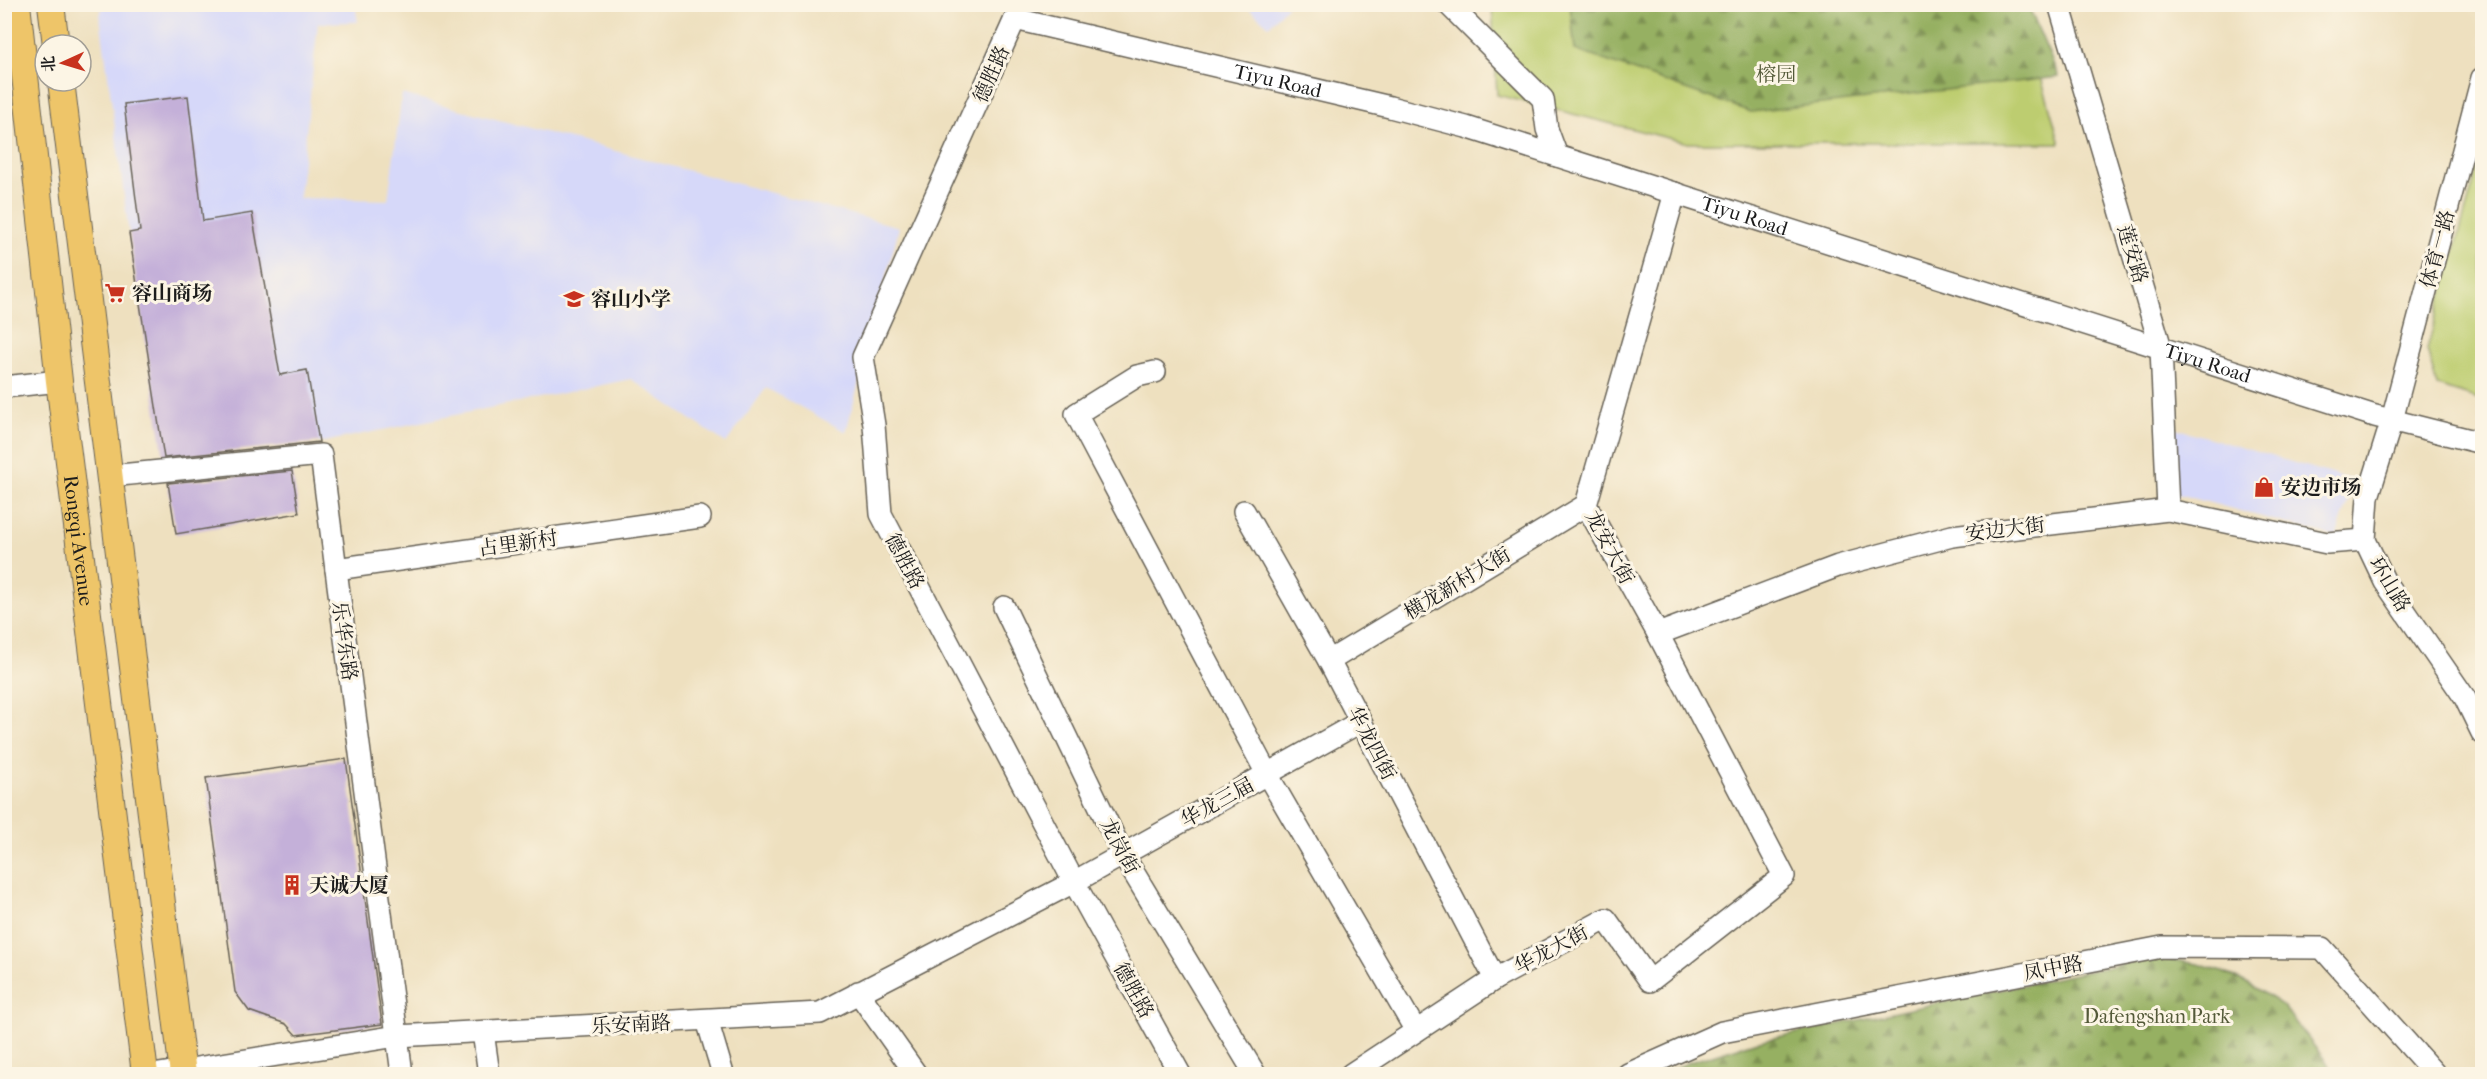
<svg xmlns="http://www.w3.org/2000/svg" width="2487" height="1079" viewBox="0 0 2487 1079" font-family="'IM FELL French Canon','Noto Serif SC',serif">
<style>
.built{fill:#d6d8f9}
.green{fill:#bdcd6f;stroke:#6c7446;stroke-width:1.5}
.forest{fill:url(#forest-firs);stroke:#59663f;stroke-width:1.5}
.building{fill:#c4b0d9}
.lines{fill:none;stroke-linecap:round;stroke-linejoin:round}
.minor-casing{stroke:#666155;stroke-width:24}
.major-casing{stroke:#666155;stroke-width:28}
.minor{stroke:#fff;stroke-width:21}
.major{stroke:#eec569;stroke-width:26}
.labels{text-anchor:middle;stroke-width:6;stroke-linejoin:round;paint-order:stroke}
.street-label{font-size:20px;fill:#1c1c1c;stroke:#fcf5e5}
.park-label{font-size:20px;fill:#545a39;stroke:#fcf5e5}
.poi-label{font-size:20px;font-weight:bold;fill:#1c1c1c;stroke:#fcf5e5;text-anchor:start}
</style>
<defs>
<pattern id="forest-firs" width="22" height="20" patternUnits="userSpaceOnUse" patternTransform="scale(1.5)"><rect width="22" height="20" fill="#96b062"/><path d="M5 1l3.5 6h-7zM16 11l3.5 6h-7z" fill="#7a8e50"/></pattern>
</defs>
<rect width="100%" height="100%" fill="#fcf5e5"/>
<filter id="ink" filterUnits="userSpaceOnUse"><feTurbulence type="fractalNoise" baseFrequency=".0167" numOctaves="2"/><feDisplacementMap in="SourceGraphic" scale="12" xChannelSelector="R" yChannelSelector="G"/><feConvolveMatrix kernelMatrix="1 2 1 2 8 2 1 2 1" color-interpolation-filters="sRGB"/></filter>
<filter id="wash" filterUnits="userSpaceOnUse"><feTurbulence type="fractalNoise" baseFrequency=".008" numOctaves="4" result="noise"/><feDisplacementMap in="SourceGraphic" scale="24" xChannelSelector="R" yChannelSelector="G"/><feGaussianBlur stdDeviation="1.35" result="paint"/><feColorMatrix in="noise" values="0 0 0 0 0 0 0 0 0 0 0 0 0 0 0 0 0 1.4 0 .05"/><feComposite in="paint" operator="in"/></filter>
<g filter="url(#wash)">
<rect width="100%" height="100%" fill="#eee0bf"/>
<path class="built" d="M 103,4 L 355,5 L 358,22 L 318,23 L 299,198 L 388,200 L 402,94 L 899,227 L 846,432 L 766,388 L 726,443 L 631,379 L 319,443 L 307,371 L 280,375 L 252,214 L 129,233 L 100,16 Z
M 1245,5 L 1288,5 L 1269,26 Z
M 2172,427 L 2355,481 L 2336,537 L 2174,493 Z"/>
<path class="green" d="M 1492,5 L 2020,5 L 2060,143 L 1688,143 L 1497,95 Z
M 2482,153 L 2482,400 L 2437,386 L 2427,349 Z"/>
<path class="forest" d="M 1570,5 L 2028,5 L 2059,77 L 1751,112 L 1575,50 Z
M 2156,957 L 2198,964 L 2225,973 L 2251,985 L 2282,1005 L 2336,1074 L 1662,1074 L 1687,1063 L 1754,1042 Z"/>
<g id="blocks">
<path class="building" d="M 188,96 L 203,221 L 252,213 L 280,375 L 307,370 L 319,442 L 164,458 L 129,233 L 140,231 L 124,104 Z
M 292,471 L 299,513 L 176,534 L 168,483 Z
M 346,759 L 382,1024 L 296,1035 L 286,1024 L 249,1011 L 235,992 L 206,778 Z"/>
</g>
</g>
<g filter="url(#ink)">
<use href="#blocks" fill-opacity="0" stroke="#666155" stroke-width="1.5"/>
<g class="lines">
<g class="minor-casing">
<g id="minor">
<path d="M 1448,4 L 1543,99 L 1547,129 L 1557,156"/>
<path d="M 2059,4 L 2161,348 L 2168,510"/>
<path id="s1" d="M 1015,19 L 1390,107 L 1466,127 L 2375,416 L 2482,443"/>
<path d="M 1015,19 L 863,357 L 874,425 L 881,514 L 1074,882 L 1180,1074"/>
<path d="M 2482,78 L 2392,420 L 2368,497 L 2365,540 L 2385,582 L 2465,698 L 2482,733"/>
<path d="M 1155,372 L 1137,376 L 1076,414 L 1267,774 L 1416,1031"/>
<path d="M 4,387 L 59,381"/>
<path d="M 110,476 L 321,455 L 402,1074"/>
<path d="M 1244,511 L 1329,661 L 1495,979"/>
<path d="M 336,569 L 700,517"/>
<path d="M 1004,607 L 1123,855 L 1255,1074"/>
<path d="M 1658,634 L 1838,566 L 1952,536 L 2168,510 L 2327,543 L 2365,540"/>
<path d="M 1329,661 L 1586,505"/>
<path d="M 858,992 L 916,1074"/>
<path d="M 707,1020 L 723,1074"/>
<path d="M 483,1032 L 489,1074"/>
<path d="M 159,1074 L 397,1036 L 820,1013 L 1074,882 L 1360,722"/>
<path d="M 1351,1074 L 1495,979 L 1606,919 L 1650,981 L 1784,876 L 1658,634 L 1586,505 L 1675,193"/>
<path d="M 1628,1074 L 1722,1032 L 2162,947 L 2322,948 L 2435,1074"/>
</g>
</g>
<g class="major-casing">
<g id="major">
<path id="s2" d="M 17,4 L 59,381 L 145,1074"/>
<path d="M 51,4 L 56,45"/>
<path d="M 61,81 L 183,1074"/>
</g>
</g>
<use href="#minor" class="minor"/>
<use href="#major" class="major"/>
</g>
</g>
<defs>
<g id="supermarket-bare" transform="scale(1.62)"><path d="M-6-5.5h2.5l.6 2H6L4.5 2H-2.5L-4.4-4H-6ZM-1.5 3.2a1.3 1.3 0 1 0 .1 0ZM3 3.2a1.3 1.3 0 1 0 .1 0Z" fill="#c8321e" stroke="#fcf5e5" stroke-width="2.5" paint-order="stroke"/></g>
<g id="school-bare" transform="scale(1.62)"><path d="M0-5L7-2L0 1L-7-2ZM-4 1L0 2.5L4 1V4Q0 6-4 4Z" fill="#c8321e" stroke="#fcf5e5" stroke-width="2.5" paint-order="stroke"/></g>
<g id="shop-bare" transform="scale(1.62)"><path d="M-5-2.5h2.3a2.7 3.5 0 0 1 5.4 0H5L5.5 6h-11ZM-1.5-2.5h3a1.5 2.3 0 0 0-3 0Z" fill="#c8321e" stroke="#fcf5e5" stroke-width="2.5" paint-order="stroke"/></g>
<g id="building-bare" transform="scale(1.62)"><path d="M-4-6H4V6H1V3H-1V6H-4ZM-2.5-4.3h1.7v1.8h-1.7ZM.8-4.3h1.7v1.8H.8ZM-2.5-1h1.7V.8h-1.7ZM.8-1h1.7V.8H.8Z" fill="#c8321e" stroke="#fcf5e5" stroke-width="2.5" paint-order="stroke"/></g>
</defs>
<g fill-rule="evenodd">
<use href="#supermarket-bare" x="115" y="293"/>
<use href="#school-bare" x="574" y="299"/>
<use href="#shop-bare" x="2264" y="487"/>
<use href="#building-bare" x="292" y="885"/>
</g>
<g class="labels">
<g class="street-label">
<text transform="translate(991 74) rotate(-66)" y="7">德胜路</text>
<text dy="7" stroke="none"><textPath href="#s1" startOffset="270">Tiyu Road</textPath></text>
<text dy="7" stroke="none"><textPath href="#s1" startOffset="756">Tiyu Road</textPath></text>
<text transform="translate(2437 249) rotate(-75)" y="7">体育一路</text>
<text transform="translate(2133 254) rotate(73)" y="7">莲安路</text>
<text dy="7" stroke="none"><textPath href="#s1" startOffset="1242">Tiyu Road</textPath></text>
<text transform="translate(2005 529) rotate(-7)" y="7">安边大街</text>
<text dy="7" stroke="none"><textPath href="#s2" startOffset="540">Rongqi Avenue</textPath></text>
<text transform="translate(518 543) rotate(-8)" y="7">占里新村</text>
<text transform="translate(1610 547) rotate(62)" y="7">龙安大街</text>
<text transform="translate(905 561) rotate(62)" y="7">德胜路</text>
<text transform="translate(1457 583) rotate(-31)" y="7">横龙新村大街</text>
<text transform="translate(2390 584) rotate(59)" y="7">环山路</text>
<text transform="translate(345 641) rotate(82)" y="7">乐华东路</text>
<text transform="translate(1372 743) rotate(62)" y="7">华龙四街</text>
<text transform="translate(1217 802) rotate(-29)" y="7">华龙三届</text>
<text transform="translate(1120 846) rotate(62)" y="7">龙岗街</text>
<text transform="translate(1551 949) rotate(-28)" y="7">华龙大街</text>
<text transform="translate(2053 968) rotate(-11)" y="7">凤中路</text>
<text transform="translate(1134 990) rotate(61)" y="7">德胜路</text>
<text transform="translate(631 1024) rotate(-3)" y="7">乐安南路</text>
</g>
<g class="park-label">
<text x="1776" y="81">榕园</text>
<text x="2157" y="1023">Dafengshan Park</text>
</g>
<g class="poi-label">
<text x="132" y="300">容山商场</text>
<text x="591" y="306">容山小学</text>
<text x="2281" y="494">安边市场</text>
<text x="309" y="892">天诚大厦</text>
</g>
</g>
<rect width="2487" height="1079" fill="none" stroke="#fcf5e5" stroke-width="24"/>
<g transform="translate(63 63) rotate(266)"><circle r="28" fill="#fcf5e5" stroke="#a29e95" stroke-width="1.5"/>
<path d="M0-4.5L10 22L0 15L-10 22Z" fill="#c8321e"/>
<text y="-9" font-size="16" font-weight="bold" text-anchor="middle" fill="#1c1c1c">北</text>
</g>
</svg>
